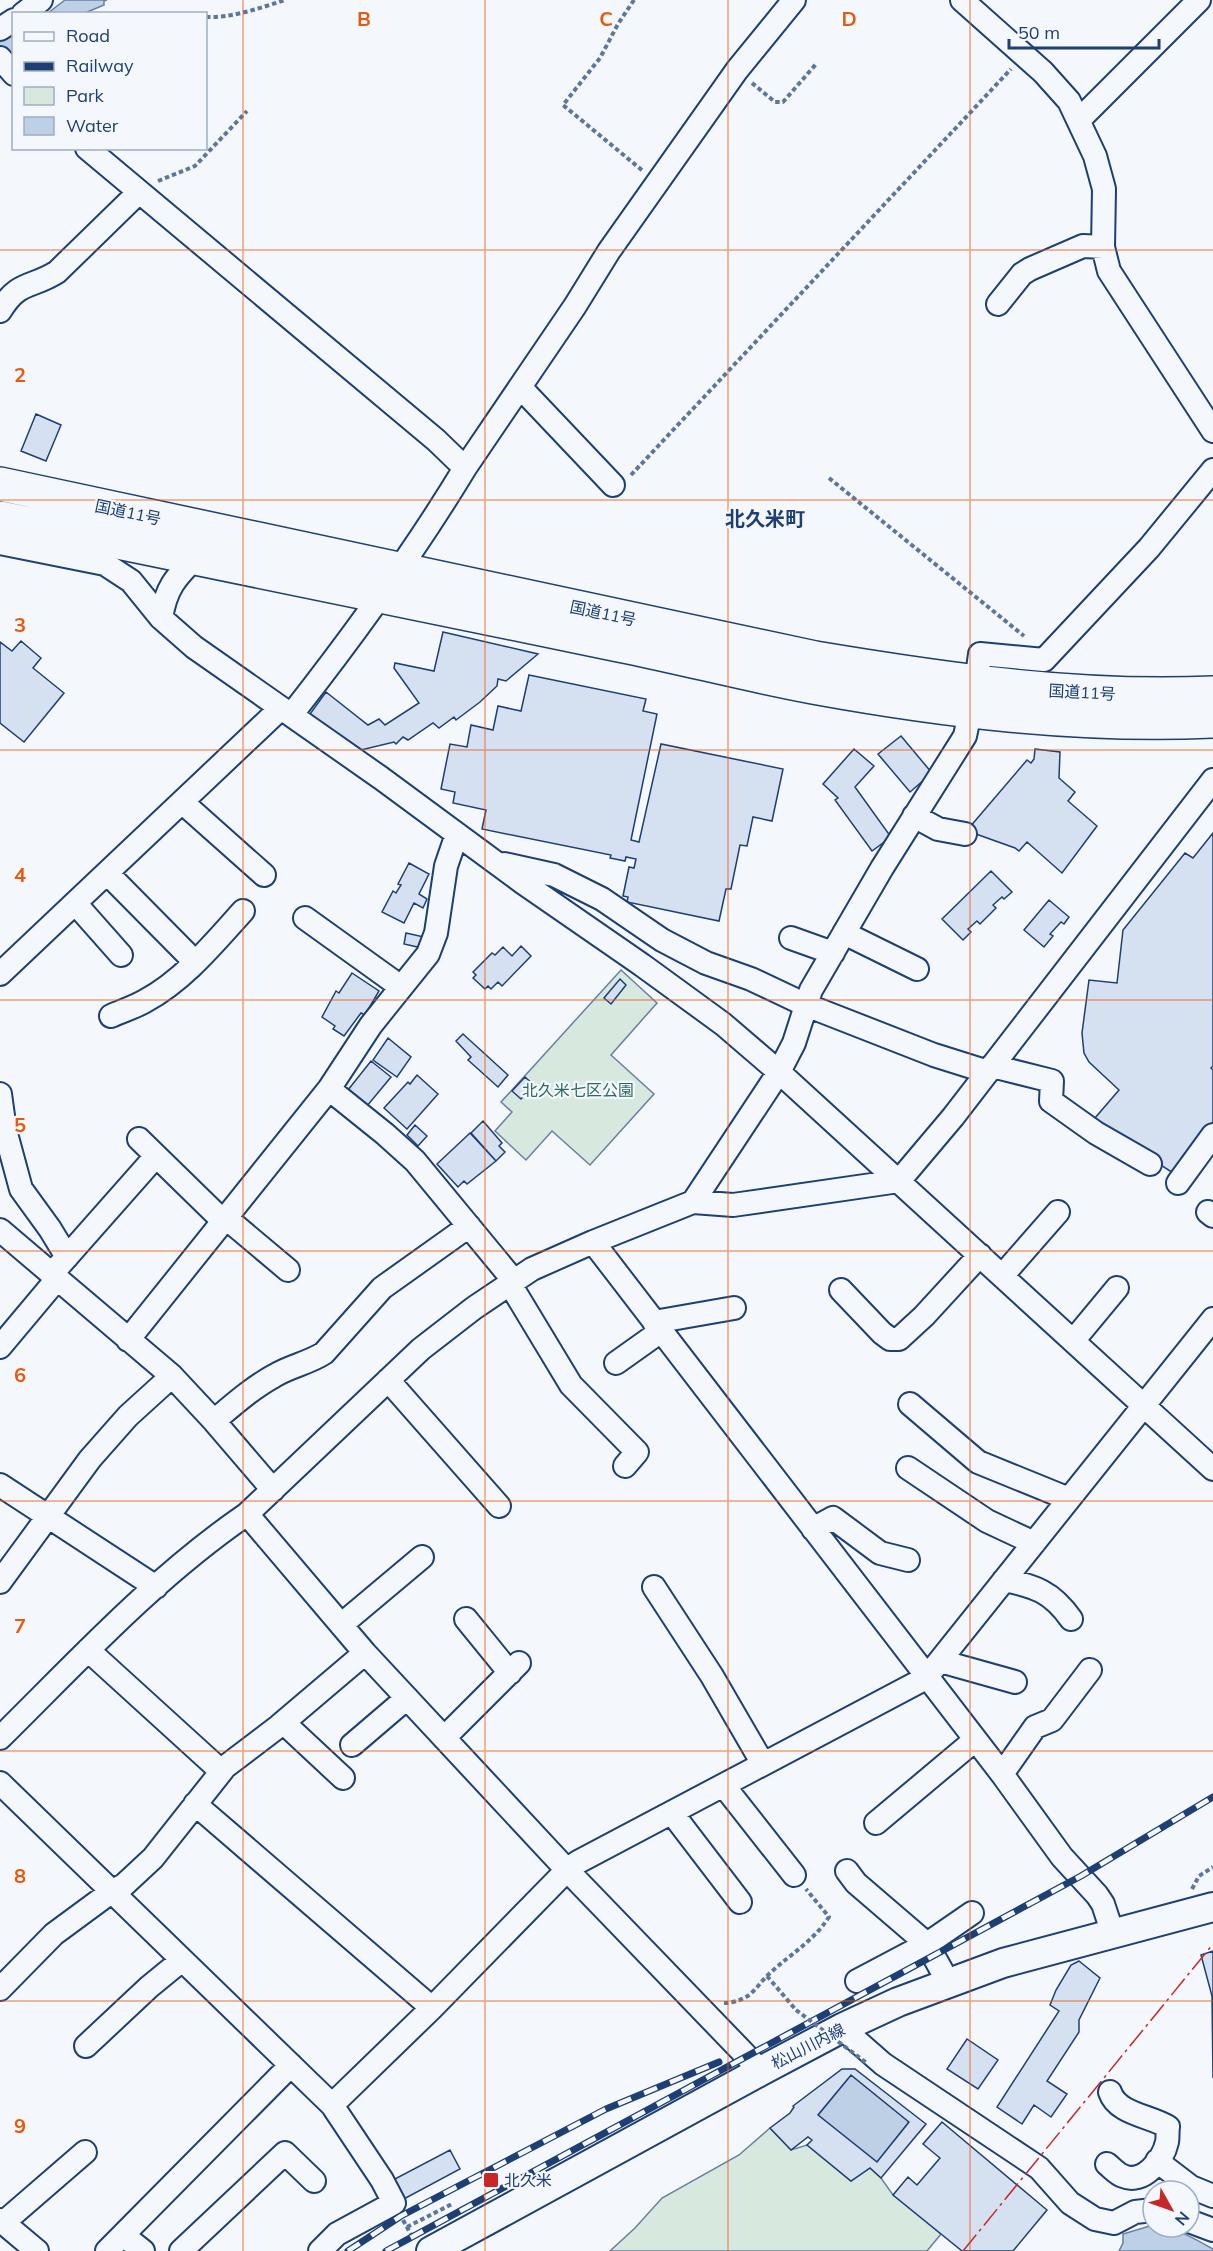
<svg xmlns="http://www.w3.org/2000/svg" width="1213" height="2251" viewBox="0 0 1213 2251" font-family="Mulish,'Noto Sans JP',sans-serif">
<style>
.green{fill:#d7e8df;stroke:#687fa3;stroke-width:1.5}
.water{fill:#bed0e5;stroke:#687fa3;stroke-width:1.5}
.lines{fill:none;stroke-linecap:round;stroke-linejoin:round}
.river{stroke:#bed0e5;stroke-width:36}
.building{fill:#d5e0f0;stroke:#1d3f73;stroke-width:1.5;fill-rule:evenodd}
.minor-casing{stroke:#1d3f73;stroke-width:26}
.major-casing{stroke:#1d3f73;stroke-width:32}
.highway-casing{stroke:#1d3f73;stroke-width:36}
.path{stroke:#5e769c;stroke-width:4;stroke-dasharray:4.5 3;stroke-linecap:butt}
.minor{stroke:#f4f7fb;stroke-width:22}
.major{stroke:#f4f7fb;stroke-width:28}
.highway{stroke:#f4f7fb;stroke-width:33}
.rail-casing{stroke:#1d3f73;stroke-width:7}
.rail{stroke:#f4f7fb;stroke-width:4.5;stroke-dasharray:14;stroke-linecap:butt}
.path-bridge{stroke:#5e769c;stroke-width:4;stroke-dasharray:4.5 3;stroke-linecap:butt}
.power{stroke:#c62828;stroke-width:1.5;stroke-dasharray:21 4.5 3 4.5;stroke-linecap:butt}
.grid{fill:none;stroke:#e8590c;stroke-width:1.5;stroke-opacity:0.55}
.poi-dot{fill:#c62828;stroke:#f4f7fb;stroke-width:2}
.labels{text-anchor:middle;stroke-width:4.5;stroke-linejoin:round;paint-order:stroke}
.street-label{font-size:16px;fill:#1d3f73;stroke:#f4f7fb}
.park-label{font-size:16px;fill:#2c6c60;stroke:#f4f7fb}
.poi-label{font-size:16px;fill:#1d3f73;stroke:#f4f7fb;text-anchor:start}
.quarter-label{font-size:20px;font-weight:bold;fill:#1d3f73;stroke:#f4f7fb}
.grid-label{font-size:20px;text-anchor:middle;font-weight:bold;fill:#e8590c;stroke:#f4f7fb;stroke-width:4.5;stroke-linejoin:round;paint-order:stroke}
</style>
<rect width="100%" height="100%" fill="#f4f7fb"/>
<path class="green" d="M 621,970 L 657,1003 L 611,1055 L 654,1094 L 590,1165 L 552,1131 L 526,1160 L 495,1131 L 512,1112 L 501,1102 Z
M 770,2128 L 791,2150 L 807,2145 L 851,2181 L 870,2168 L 881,2178 L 893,2195 L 941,2234 L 927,2251 L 610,2251 L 635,2228 L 662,2198 L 739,2155 Z"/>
<path class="water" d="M 65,0 L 107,0 L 104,1 L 104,5 L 85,13 L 48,13 Z
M 851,2075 L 909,2122 L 877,2162 L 818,2115 Z
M 1153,2225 L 1153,2227 C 1176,2227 1193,2238 1213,2249 L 1213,2251 L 1119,2251 L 1123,2243 L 1123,2234 Z"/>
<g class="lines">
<path class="river" d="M 0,47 L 14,40"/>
</g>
<path class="building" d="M 36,414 L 61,425 L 46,461 L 21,451 Z
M 443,632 L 538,654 L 506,681 L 498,679 L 497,686 L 480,702 L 456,720 L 454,717 L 439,728 L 433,723 L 408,740 L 403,737 L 396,744 L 394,742 L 361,750 L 353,744 L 351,746 L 310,714 L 326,692 L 368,725 L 379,719 L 385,725 L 419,703 L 394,668 L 395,663 L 434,671 Z
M 21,641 L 41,658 L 33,668 L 64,693 L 24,742 L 0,723 L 0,642 L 12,651 Z
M 529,675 L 646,699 L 643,711 L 657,714 L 631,840 L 639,842 L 661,744 L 783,769 L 772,821 L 753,817 L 747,846 L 740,845 L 731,889 L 726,889 L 719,921 L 627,902 L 628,897 L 623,896 L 629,867 L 634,868 L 636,859 L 626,857 L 625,861 L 610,858 L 611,855 L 482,829 L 486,810 L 453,803 L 455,792 L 441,789 L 450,744 L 467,747 L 471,725 L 493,730 L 498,706 L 521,711 Z
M 901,736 L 932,773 L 910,792 L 878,754 Z
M 854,749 L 874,766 L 855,787 L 891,837 L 872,851 L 835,800 L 838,798 L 823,784 Z
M 1035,749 L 1060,752 L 1059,778 L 1075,792 L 1068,801 L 1097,826 L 1062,873 L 1027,842 L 1019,851 L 1015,848 L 976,834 L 969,828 L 1027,760 L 1031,763 L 1034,759 Z
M 1213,833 L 1213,1066 L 1211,1068 L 1213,1070 L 1213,1123 L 1173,1173 L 1122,1140 L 1095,1118 L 1119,1090 L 1089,1062 L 1084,1053 L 1082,1033 L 1089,980 L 1117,983 L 1123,930 L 1185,853 L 1193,858 Z
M 409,863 L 429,874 L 419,894 L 427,899 L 423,908 L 414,903 L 404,923 L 382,912 L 393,891 L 396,893 L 401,885 L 398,884 Z
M 991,871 L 1012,892 L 1004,899 L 1002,897 L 993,905 L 996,908 L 980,924 L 977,921 L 968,929 L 971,932 L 963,940 L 942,919 Z
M 1049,900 L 1069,917 L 1064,924 L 1061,922 L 1050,934 L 1053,936 L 1044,947 L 1024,930 Z
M 406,933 L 424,937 L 422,948 L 404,944 Z
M 521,946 L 531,956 L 502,986 L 498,982 L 491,989 L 488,986 L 485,989 L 473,978 L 476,975 L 473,972 L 492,953 L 495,955 L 503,947 L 512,956 Z
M 352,973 L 379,991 L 365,1015 L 361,1013 L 344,1036 L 333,1029 L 335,1026 L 322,1017 L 336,991 L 339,993 Z
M 620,979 L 626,985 L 611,1004 L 604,998 Z
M 463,1034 L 508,1075 L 498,1087 L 468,1060 L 471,1057 L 456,1041 Z
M 388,1038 L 411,1057 L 397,1077 L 373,1060 Z
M 371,1061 L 391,1077 L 367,1106 L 348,1090 Z
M 417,1075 L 438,1094 L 407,1129 L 384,1108 L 408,1082 L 410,1084 Z
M 525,1077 L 534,1085 L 521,1099 L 512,1091 Z
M 483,1121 L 502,1143 L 499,1146 L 505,1152 L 496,1161 L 471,1133 Z
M 415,1125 L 427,1136 L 418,1146 L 407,1135 Z
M 470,1133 L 496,1161 L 467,1184 L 464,1181 L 458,1187 L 437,1164 Z
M 1213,1951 L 1213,2078 L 1212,1996 L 1201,1955 Z
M 1079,1961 L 1100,1978 L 1079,2020 L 1079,2032 L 1047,2081 L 1067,2094 L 1051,2117 L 1034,2105 L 1022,2124 L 997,2107 L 1059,2011 L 1050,2005 L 1056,1990 L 1071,1965 Z
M 967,2039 L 998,2060 L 978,2089 L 947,2069 Z
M 842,2069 L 855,2069 L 926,2124 L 881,2178 L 870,2168 L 851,2181 L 807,2145 L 812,2140 L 808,2137 L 791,2150 L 770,2128 L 790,2113 L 794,2107 L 793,2106 ZM 851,2075 L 909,2122 L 877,2162 L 818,2115 Z
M 942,2122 L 1047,2210 L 1013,2251 L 962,2251 L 893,2195 L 908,2177 L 917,2185 L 940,2158 L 923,2144 Z
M 450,2150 L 460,2169 L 402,2200 L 391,2181 Z"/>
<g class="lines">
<g class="minor-casing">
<path id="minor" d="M 962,0 L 1043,72 L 1069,101 L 1095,156 L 1104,189 L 1103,247 L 1109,271 L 1213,431
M 23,14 L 41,0
M 0,29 L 14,20
M 0,58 L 14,74
M 1079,120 L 1199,0
M 87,148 L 436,440 L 465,468 C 413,554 354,635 292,714
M 998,304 L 1022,274 L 1030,269 L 1083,246 L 1103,247
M 0,311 C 19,280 30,289 57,272 L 138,193
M 520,387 L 613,485
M 465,468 L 575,306 L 609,251 L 737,70 L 794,0
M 0,543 L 105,564 L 131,581 L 161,618 L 194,647 L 381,778 L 522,882 L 642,965 L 723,1024 L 779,1072 L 1213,1469
M 161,618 C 166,588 175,578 196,557
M 182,802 L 264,875
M 914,816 L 938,829 L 965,834
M 504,864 L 554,875 L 602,899 L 662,940 L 706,963 L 751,979 L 806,1005 L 934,1055 L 988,1072
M 107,873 L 195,962
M 75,903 L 121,955
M 305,918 L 401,987
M 844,933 L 917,969
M 791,938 L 833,953
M 0,974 L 281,708
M 111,1016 C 122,1011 135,1007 145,1001 C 184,980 214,943 243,911
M 992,1066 L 1052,1081 L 1051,1101 L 1096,1133 L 1150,1164
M 329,1089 L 385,1134 L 415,1161 L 514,1281
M 0,1094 L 5,1130 L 21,1189 L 50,1229 L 67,1257
M 139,1139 L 222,1220
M 1178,1183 L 1213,1135
M 693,1202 L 779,1072 L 794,1043 L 811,990 L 882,868 L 965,736 L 976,684 L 980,654 L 1044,660 L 1149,548 L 1213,470
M 1208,1212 L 1213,1216
M 225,1217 L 288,1270
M 0,1230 L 172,1376 L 214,1421 L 273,1490
M 593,1242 L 1002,1774 L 1062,1857 L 1097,1895 L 1103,1904 L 1113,1934
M 57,1268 L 156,1156
M 1002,1276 L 1058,1212
M 510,1284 L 571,1385 L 637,1452 L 625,1466
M 841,1290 L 882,1333 L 890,1339 L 899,1339 L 924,1316 L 980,1255
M 654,1322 L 734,1308
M 128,1340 L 329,1089 L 371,1025 L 428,954 L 436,933 L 446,866 L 457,834
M 1073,1341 L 1117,1288
M 0,1347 L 57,1279
M 616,1363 L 661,1331
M 388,1380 L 499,1506
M 910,1404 L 978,1462 L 1069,1499
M 214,1421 C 233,1405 252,1388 274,1376 C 290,1366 309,1363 324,1353 L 382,1288 L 469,1226
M 908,1468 L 987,1521 L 1034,1543
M 0,1485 L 156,1587
M 247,1514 L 365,1653 L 567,1870 L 761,2071
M 813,1529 L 833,1518 L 880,1553 L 908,1560
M 1004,1580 C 1035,1586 1052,1592 1071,1619
M 0,1582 L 90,1459 L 128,1416 L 172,1376
M 654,1587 L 712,1676 L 763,1764
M 466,1619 L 510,1673
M 341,1625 L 422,1557
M 88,1650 L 221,1771
M 940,1661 L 1015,1682
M 284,1723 L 343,1778
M 0,1738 C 79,1660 155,1577 247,1514 L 421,1349 L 474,1308 L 532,1269 L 593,1242 L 693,1202 L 733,1205 L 899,1181 L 953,1117 L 1213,780
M 444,1738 L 519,1663
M 352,1745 L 407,1698
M 1002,1774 L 1035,1727 L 1052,1720 L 1090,1670
M 0,1783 L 332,2105 L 382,2180 L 394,2203 L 337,2234 L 320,2251
M 724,1786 L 794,1875
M 195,1804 L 432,2008
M 672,1813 L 740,1902
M 876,1823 L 975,1740
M 847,1871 L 856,1883 L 927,1944 L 948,1982
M 857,1981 L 927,1944 L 972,1913
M 0,1989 L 54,1934 L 111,1892 L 124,1885 L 153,1858 L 225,1767 L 279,1726 L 365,1653
M 842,2028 L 883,2064 L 1039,2168 L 1070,2203 L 1095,2219 L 1114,2223 L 1135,2212 L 1153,2210
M 86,2046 L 149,1987 L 182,1960
M 332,2105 L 432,2008 L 567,1870 L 578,1862 L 926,1678 L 1213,1319
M 1157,2161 L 1191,2187 L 1213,2196
M 1107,2164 C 1112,2168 1117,2174 1123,2176 C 1143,2185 1163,2160 1167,2142 C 1168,2137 1167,2132 1168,2127 C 1151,2116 1117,2114 1110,2092
M 0,2220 L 37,2251
M 1189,2221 L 1213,2230
M 3,2223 L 85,2152
M 123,2235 L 143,2251
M 107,2251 L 291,2065
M 181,2251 L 285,2153 L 314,2181"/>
</g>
<g class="major-casing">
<path id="major" d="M 431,2251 L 761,2071 L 842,2028 L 898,2002 L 1003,1963 L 1213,1907"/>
</g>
<g class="highway-casing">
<path id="highway" d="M 0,484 L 815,658 C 947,680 1079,699 1213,693
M 0,518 C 207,559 413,602 619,645 C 684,658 748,675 813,687 C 945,711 1078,727 1213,721"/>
</g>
<path class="path" d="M 634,0 L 618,24 L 600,58 L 563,105 L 643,171
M 206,17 C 232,18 260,8 285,0
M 752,83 L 775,102 L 783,102 L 817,63
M 158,181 L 195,166 L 247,111
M 631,475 L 1011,69
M 829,478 L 1024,636
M 1192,1889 L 1199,1876 L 1213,1867
M 767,1976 L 796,2010
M 724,2003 C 731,2003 739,2001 746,1997 C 755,1992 761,1981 769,1974 C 790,1954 812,1943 829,1917 L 806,1889
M 403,2220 L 413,2238
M 407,2227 L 452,2204"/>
<use href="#minor" class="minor"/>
<use href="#major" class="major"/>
<use href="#highway" class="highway"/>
<g class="rail-casing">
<path id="rail" d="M 348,2251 L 401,2216 L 606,2109 L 719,2062
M 386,2251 L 1081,1876 L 1213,1797"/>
</g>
<use href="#rail" class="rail"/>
<path class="path-bridge" d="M 796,2010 L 868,2064"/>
<path class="power" d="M 963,2251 L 1213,1944"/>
</g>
<path class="grid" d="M 243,0 L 243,2251M 485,0 L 485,2251M 728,0 L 728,2251M 970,0 L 970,2251M 0,250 L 1213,250M 0,500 L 1213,500M 0,750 L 1213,750M 0,1000 L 1213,1000M 0,1251 L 1213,1251M 0,1501 L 1213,1501M 0,1751 L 1213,1751M 0,2001 L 1213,2001"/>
<rect class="poi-dot" x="483" y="2172" width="16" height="16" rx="3"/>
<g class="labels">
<g class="street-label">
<text transform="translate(128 512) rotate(12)" y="6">国道11号</text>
<text transform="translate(603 613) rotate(12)" y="6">国道11号</text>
<text transform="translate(1082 692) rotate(3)" y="6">国道11号</text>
<text transform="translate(808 2046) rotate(-27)" y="6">松山川内線</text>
</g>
<g class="park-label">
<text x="578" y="1096">北久米七区公園</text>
</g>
<g class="poi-label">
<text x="504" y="2186">北久米</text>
</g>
<g class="quarter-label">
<text x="765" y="526">北久米町</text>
</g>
</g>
<g class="grid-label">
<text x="364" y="26">B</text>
<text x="606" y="26">C</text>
<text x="849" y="26">D</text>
<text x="20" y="382">2</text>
<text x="20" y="632">3</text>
<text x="20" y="882">4</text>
<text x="20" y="1132">5</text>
<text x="20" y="1382">6</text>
<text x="20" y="1633">7</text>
<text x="20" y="1883">8</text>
<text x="20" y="2133">9</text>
</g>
<rect x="12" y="12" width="195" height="138" fill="#f4f7fb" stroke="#9eadc5" stroke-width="1.5"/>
<rect x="24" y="32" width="30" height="9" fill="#f4f7fb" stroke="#9eadc5" stroke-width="1.5"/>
<text x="66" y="42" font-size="18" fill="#1d3f73">Road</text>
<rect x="24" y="62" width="30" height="9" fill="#1d3f73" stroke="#9eadc5" stroke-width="1.5"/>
<text x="66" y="72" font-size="18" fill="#1d3f73">Railway</text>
<rect x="24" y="87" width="30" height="18" fill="#d7e8df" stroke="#9eadc5" stroke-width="1.5"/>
<text x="66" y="102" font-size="18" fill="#1d3f73">Park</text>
<rect x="24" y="117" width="30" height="18" fill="#bed0e5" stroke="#9eadc5" stroke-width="1.5"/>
<text x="66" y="132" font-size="18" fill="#1d3f73">Water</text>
<g transform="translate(1171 2209) rotate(130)"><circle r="28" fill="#f4f7fb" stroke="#9eadc5" stroke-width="1.5"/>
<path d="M0-4.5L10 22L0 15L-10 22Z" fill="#c62828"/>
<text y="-9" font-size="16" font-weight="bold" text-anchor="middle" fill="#1d3f73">N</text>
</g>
<path d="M1009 39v9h150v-9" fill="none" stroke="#1d3f73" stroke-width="3"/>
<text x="1018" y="39" font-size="18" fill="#1d3f73" stroke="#f4f7fb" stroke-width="4.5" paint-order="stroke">50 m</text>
</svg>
